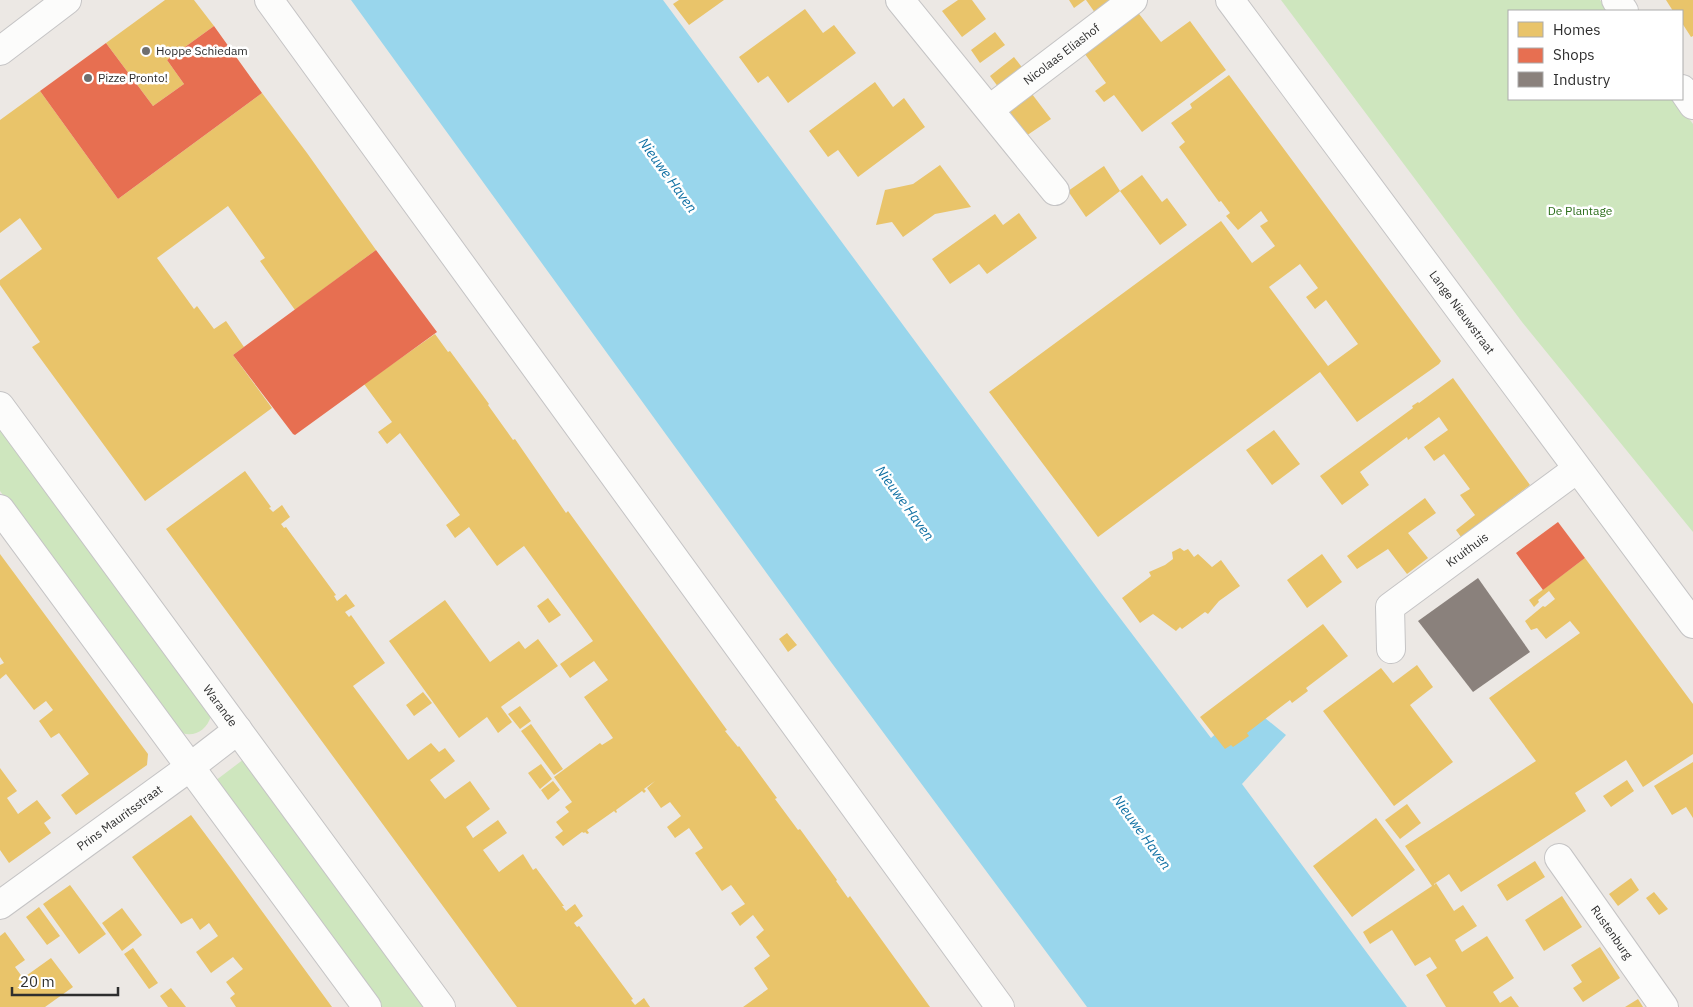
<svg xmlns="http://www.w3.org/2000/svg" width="1693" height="1007" viewBox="0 0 1693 1007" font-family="'IBM Plex Sans',sans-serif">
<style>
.green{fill:#cee6be}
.water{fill:#99d6ec}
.homes{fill:#e9c46a;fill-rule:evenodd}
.shops{fill:#e76f51}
.industry{fill:#8a817c}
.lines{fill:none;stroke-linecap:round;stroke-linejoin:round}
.minor-casing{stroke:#c5c4c5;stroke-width:30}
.minor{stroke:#fcfcfb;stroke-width:28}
.poi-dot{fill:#706f6e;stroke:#fff;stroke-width:2}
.labels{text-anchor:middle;stroke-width:5;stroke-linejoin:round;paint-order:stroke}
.poi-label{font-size:12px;fill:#2e2e2e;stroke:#fff;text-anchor:start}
.street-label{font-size:12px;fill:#2e2e2e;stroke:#fff}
.park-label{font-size:12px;fill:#2c6e1b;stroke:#fff}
.water-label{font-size:14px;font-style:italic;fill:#0d6fa3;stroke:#fff}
</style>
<rect width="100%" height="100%" fill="#ece8e4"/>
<path class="green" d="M 1281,0 L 1600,0 L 1608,11 L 1509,11 L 1509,99 L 1674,99 L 1693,124 L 1693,532 L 1522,322 Z
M 0,424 L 211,716 C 206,733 189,740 175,729 L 0,491 Z
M 244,759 L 429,1007 L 380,1007 L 215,781 Z"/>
<path class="water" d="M 351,0 L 663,0 L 1101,593 L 1211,738 L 1249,705 L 1286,735 L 1242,784 L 1407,1007 L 1087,1007 L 831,662 Z"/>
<path class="homes" d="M 165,0 L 194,0 L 214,26 L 167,60 L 184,84 L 153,106 L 106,43 Z
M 679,0 L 724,0 L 689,25 L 673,4 Z
M 958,0 L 972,0 L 986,19 L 962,37 L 942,11 Z
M 1069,0 L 1085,0 L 1074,8 Z
M 1086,0 L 1121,0 L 1098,17 Z
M 1666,0 L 1693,0 L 1693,36 L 1691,37 L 1682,23 L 1682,11 L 1673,11 Z
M 805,9 L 823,33 L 834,25 L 856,53 L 788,103 L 768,76 L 758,83 L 739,57 Z
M 1136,10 L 1161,42 L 1190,21 L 1226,70 L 1142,132 L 1114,95 L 1104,102 L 1095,91 L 1106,83 L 1082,50 Z
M 995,32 L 1005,45 L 980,63 L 971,50 Z
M 1014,57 L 1024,70 L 999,88 L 990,76 Z
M 1229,75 L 1441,361 L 1439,364 L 1357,422 L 1320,372 L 1098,537 L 989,392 L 1221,221 L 1252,263 L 1275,246 L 1260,226 L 1268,221 L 1261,211 L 1238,230 L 1226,216 L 1230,213 L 1221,201 L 1219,202 L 1179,147 L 1185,142 L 1171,123 L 1192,108 L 1190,104 ZM 1300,264 L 1318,288 L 1306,297 L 1315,309 L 1326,300 L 1358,344 L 1328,366 L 1269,287 Z
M 875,82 L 893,107 L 904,98 L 925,127 L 858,177 L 838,150 L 828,157 L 809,131 Z
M 40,91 L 118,199 L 262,93 L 307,153 L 376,250 L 295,310 L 260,261 L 265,258 L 228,206 L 157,258 L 194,309 L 197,306 L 214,329 L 226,321 L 244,347 L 233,355 L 272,408 L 145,501 L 32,347 L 40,342 L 0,285 L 0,280 L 42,249 L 20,218 L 0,233 L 0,120 Z
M 1032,94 L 1051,119 L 1026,136 L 1009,111 Z
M 940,165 L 971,207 L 935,214 L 903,237 L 892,222 L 876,225 L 885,190 L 913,184 Z
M 1104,166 L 1120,191 L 1086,217 L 1068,191 Z
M 1142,175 L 1162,202 L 1167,198 L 1187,225 L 1160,245 L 1120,191 Z
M 1019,213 L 1037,238 L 987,274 L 979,264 L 950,284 L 932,259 L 995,214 L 1003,225 Z
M 435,334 L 448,352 L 450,351 L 489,404 L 488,405 L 513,440 L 515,439 L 566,513 L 568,511 L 727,730 L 725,731 L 738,747 L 739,746 L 777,798 L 775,799 L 798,830 L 800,829 L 837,880 L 836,881 L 848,898 L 850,896 L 930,1007 L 743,1007 L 768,989 L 754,968 L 770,956 L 756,937 L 764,930 L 753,915 L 740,926 L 731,913 L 745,904 L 731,885 L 722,891 L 695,853 L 703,848 L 689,828 L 675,838 L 667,827 L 681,816 L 670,802 L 661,808 L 647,788 L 655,781 L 644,789 L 646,791 L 644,793 L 642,791 L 616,810 L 617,812 L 616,813 L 614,811 L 587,830 L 589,833 L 587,834 L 585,832 L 584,833 L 582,832 L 563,846 L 555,837 L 563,831 L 556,822 L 569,812 L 565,807 L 572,802 L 554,777 L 600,743 L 602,745 L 613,738 L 584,697 L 608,680 L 594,661 L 570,678 L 560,664 L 593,641 L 524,546 L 497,566 L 469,527 L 455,538 L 446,525 L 460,515 L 400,433 L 387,444 L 378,432 L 392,422 L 364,384 Z
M 1453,378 L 1530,485 L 1461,537 L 1456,530 L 1475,515 L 1460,495 L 1470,489 L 1444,454 L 1434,461 L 1424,447 L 1448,430 L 1439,417 L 1408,440 L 1407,437 L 1360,472 L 1369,485 L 1342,505 L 1320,476 L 1413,408 L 1412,406 L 1418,402 L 1419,403 Z
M 1274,430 L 1300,464 L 1272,485 L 1246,450 Z
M 245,471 L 271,507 L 269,508 L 273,512 L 282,505 L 290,517 L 281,524 L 284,528 L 286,527 L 336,595 L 334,596 L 337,601 L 346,594 L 355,606 L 345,612 L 349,617 L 351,615 L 385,663 L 353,686 L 408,760 L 431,743 L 439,752 L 445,748 L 455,761 L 430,780 L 445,799 L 470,781 L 490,809 L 466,827 L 473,838 L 498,820 L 507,833 L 483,850 L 499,872 L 523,854 L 533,870 L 536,868 L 564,906 L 562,906 L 566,911 L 575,904 L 583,916 L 574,923 L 577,927 L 579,926 L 633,999 L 631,1000 L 635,1005 L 644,998 L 650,1007 L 517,1007 L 166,529 Z
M 1425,498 L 1436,513 L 1408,533 L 1428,558 L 1407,574 L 1388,549 L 1357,569 L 1347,556 Z
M 1180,548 L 1184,551 L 1188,549 L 1194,557 L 1198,554 L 1212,567 L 1221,560 L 1240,586 L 1219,601 L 1208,614 L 1205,612 L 1182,629 L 1180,627 L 1176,631 L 1153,614 L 1140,623 L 1122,598 L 1151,576 L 1149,572 L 1165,565 L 1173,559 L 1172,552 Z
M 0,554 L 148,754 L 147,765 L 76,815 L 61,795 L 89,774 L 59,733 L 51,738 L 39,721 L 53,710 L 46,701 L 34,710 L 6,674 L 0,679 L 0,665 L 4,663 L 0,657 Z
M 1322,554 L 1342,582 L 1307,608 L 1287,580 Z
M 1585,558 L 1693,704 L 1693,754 L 1643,787 L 1626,760 L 1575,793 L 1586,811 L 1461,892 L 1449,874 L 1434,884 L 1434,885 L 1436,883 L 1454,911 L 1463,905 L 1477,926 L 1455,940 L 1462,952 L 1487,936 L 1514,978 L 1493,992 L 1500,1003 L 1511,996 L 1519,1007 L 1446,1007 L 1426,975 L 1437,968 L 1430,957 L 1415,966 L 1392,930 L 1370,944 L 1363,932 L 1432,886 L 1405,846 L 1536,761 L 1489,698 L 1580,633 L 1570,621 L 1546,639 L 1537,628 L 1531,630 L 1525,621 L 1543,606 L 1545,607 L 1555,599 L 1549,591 L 1538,600 L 1539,602 L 1534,607 L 1529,600 Z
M 548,598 L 561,615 L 549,623 L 537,606 Z
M 445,600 L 490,662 L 519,641 L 525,649 L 538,639 L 558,666 L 502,706 L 501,707 L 512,722 L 498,733 L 487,717 L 459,738 L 389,641 Z
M 1323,624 L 1348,656 L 1306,688 L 1308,691 L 1292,703 L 1290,700 L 1247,733 L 1249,736 L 1233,747 L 1231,745 L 1225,749 L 1200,717 Z
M 787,633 L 797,645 L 788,652 L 779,639 Z
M 1417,665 L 1433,687 L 1410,705 L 1453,762 L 1394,806 L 1323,711 L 1381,668 L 1393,683 Z
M 423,692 L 432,703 L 414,716 L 406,705 Z
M 520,706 L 531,721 L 520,729 L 508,714 Z
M 531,724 L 563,769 L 554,775 L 521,731 Z
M 1693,762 L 1693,818 L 1686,807 L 1672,815 L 1654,786 Z
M 541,764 L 552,779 L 540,789 L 528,773 Z
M 0,768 L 17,791 L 7,798 L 18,814 L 37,800 L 51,818 L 44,823 L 51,833 L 9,863 L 0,850 Z
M 1627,780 L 1634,791 L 1611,807 L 1603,796 Z
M 553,781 L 560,790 L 548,800 L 541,790 Z
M 1407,804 L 1421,823 L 1400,839 L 1385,820 Z
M 191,815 L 232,870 L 332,1007 L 236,1007 L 230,998 L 235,994 L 226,982 L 243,969 L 233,957 L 211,973 L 196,952 L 218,936 L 209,923 L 200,930 L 192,918 L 181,924 L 132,857 Z
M 1376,818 L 1415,870 L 1352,917 L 1313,866 Z
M 1535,861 L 1545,877 L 1507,901 L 1497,885 Z
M 1631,878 L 1639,890 L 1618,906 L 1609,894 Z
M 70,885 L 106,934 L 79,954 L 43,904 Z
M 1654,892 L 1668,909 L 1659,915 L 1646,898 Z
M 1562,896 L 1582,927 L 1544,951 L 1525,920 Z
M 39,907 L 60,936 L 47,945 L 26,917 Z
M 122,908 L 142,935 L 122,951 L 102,923 Z
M 5,932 L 25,960 L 15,967 L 23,978 L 51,958 L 73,987 L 45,1007 L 0,1007 L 0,936 Z
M 1600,947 L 1620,978 L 1583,1002 L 1573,988 L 1582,982 L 1571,965 Z
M 133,948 L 158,983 L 149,989 L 124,954 Z
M 171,988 L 186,1007 L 168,1007 L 160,996 Z
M 1638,999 L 1643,1007 L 1625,1007 Z"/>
<path class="shops" d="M 214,26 L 262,93 L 118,199 L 40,91 L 106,43 L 153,106 L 184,84 L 167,60 Z
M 376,250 L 437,332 L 295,435 L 293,434 L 233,355 Z
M 1558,522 L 1585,558 L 1543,590 L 1516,553 Z"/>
<path class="industry" d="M 1478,578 L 1530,652 L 1473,692 L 1418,621 Z"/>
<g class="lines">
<g class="minor-casing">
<g id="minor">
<path d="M 269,0 L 1000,1007"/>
<path d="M 900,0 L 1055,191"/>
<path id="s1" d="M 1230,0 L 1693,624"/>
<path d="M 1616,0 L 1624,11"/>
<path d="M 0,51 L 67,0"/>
<path d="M 1682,89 L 1693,105"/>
<path id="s2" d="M 990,109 L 1133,0"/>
<path id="s3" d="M 0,406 L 441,1007"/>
<path d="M 0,509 L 367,1007"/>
<path id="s4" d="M 1391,649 L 1390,607 L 1577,469"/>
<path id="s5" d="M 1559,858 L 1664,1007"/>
<path id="s6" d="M 0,905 L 190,767 L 238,730"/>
</g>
</g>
<use href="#minor" class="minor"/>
</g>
<g class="poi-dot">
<circle cx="146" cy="51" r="5"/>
<circle cx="88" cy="78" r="5"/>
</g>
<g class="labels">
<g class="poi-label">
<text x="156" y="55">Hoppe Schiedam</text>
<text x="98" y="82">Pizze Pronto!</text>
</g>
<g class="street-label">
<text dy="4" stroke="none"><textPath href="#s2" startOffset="90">Nicolaas Eliashof</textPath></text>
<text dy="4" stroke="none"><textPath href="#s1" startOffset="389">Lange Nieuwstraat</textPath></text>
<text dy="4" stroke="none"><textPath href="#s4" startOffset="138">Kruithuis</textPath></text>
<text dy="4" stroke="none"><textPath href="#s3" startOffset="372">Warande</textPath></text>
<text dy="4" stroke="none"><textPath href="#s6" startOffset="148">Prins Mauritsstraat</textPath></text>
<text dy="4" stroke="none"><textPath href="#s5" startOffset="91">Rustenburg</textPath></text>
</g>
<g class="park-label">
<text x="1580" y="215">De Plantage</text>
</g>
<g class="water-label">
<text transform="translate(668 175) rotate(54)" y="5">Nieuwe Haven</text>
<text transform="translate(905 503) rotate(54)" y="5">Nieuwe Haven</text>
<text transform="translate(1142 832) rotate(54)" y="5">Nieuwe Haven</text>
</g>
</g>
<rect x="1508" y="10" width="175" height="90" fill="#ffffff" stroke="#ababab"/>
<rect x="1518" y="22" width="25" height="15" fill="#e9c46a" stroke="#ababab"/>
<text x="1553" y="35" font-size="15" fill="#2e2e2e">Homes</text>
<rect x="1518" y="48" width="25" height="15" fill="#e76f51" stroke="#ababab"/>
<text x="1553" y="60" font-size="15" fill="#2e2e2e">Shops</text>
<rect x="1518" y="72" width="25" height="15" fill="#8a817c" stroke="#ababab"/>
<text x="1553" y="85" font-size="15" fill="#2e2e2e">Industry</text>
<path d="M12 987v8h106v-8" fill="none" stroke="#2e2e2e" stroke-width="2.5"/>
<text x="20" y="987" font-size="15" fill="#2e2e2e" stroke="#ffffff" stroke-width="4" paint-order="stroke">20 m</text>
</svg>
